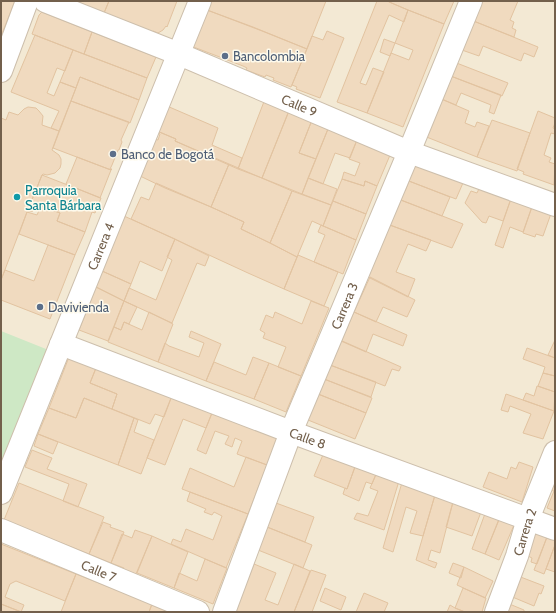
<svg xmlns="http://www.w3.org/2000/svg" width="556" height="613" viewBox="0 0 556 613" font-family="Cabin,sans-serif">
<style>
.residential{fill:#f3e9d4}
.green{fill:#cee8c5}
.building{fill:#f0dabf;stroke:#e2c3a0}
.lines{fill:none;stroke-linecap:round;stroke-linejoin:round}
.minor-casing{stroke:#cdbfac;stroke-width:24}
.minor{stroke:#fff;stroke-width:22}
.service-dot{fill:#5c6f8a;stroke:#fefaec;stroke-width:1.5}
.culture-dot{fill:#0f9aa8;stroke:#fefaec;stroke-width:1.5}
.labels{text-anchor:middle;stroke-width:3;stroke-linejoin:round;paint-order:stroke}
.service-label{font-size:13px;fill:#4e5e75;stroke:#fefaec;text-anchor:start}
.street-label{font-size:13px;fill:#73604c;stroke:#fefaec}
.culture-label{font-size:13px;fill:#0d838f;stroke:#fefaec;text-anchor:start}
</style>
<rect width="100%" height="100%" fill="#fbf6e6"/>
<path class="residential" d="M 1,1 L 555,1 L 555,612 L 1,612 Z"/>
<path class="green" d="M 1,331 L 51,351 L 1,472 Z"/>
<path class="building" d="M 1,1 L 15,1 L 1,36 Z
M 76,1 L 109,1 L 104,13 Z
M 109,1 L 177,1 L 167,27 L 166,26 L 163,30 L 158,33 L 153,31 L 153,32 L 104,13 Z
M 211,1 L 326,1 L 307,49 L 262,31 L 207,10 Z
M 377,1 L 387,1 L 408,10 L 404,22 L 389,15 L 360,83 L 366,85 L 373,68 L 384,72 L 367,113 L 337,102 Z
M 390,1 L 454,1 L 444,24 L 408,10 L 389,2 Z
M 478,1 L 518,1 L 510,20 L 514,22 L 512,28 L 516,30 L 514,37 L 471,20 Z
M 207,10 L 253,27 L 307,49 L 291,87 L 273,80 L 274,78 L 266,75 L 265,77 L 246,70 L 247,68 L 243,66 L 191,46 Z
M 408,10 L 444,24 L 403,127 L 367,113 L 391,53 L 409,60 L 413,50 L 395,43 Z
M 42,12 L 92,32 L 84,54 L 32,34 L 39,15 Z
M 471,20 L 538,47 L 534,57 L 524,53 L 521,61 L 483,46 L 479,56 L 459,49 Z
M 327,31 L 344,38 L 320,98 L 296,89 L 297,87 L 292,85 L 312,36 L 323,40 Z
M 92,32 L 156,57 L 147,78 L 84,54 Z
M 35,35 L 73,50 L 65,71 L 57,68 L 47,93 L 54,96 L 60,82 L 76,88 L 59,131 L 51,128 L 59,111 L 11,92 Z
M 384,39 L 395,43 L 390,56 L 380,52 Z
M 73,50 L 147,78 L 139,100 L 80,77 L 76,88 L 60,82 Z
M 454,62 L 508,83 L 502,96 L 448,75 Z
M 448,75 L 501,95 L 494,114 L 489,112 L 491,105 L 461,93 L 456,105 L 439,98 Z
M 80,77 L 139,100 L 130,123 L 71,101 Z
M 439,98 L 469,111 L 465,123 L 475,127 L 477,122 L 489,126 L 477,157 L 424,136 Z
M 265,99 L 290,108 L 262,178 L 238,169 Z
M 71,101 L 129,122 L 121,140 L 122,142 L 119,150 L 118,150 L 112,165 L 110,169 L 112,169 L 111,170 L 53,148 Z
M 167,106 L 218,128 L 212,145 L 242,158 L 238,169 L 175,141 L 176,139 L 157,131 Z
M 291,106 L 314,115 L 299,153 L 316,159 L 302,194 L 262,178 Z
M 28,107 L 36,108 L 39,111 L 43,116 L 42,125 L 59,131 L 52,150 L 59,155 L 61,159 L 61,164 L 60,168 L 55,173 L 47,175 L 43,174 L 42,175 L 31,202 L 34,204 L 35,209 L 33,211 L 27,212 L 1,280 L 1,118 L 6,120 L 9,112 L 18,115 L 24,109 Z
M 538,111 L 555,118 L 555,123 L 553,128 L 555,129 L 555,134 L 551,133 L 544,155 L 551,158 L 549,162 L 555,164 L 554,185 L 523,174 L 524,172 L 517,169 Z
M 314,115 L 330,124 L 316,159 L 299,153 Z
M 492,120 L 530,133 L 517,171 L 477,157 Z
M 330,124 L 359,135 L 350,158 L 335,153 L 323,184 L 308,178 Z
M 157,131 L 176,139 L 175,141 L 229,164 L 211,207 L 165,188 L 140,176 L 154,139 L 158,140 L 160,134 L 157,132 Z
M 359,135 L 393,148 L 377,186 L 365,181 L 364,186 L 342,179 L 344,172 L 355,176 L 360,163 L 349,159 Z
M 77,157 L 111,170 L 100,198 L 66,184 Z
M 415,157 L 466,176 L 456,199 L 406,180 Z
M 229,164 L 292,191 L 270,243 L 241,229 L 244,222 L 211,207 Z
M 42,175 L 101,198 L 95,213 L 92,212 L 85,232 L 57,221 L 60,213 L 31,202 Z
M 308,178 L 337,189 L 331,205 L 302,194 Z
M 342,179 L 364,186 L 365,181 L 377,186 L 366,214 L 333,201 Z
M 409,181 L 450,197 L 442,216 L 398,199 L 402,189 L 405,191 Z
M 482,182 L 513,193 L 503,221 L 489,216 L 486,223 L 482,222 L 465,203 L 471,191 L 477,193 Z
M 156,183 L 211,207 L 244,222 L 241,229 L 270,243 L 297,257 L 284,289 L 248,273 L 131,219 L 141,197 L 149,200 Z
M 292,191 L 331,205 L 323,226 L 312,221 L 297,257 L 270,243 Z
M 513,193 L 534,201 L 523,232 L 510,227 L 503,248 L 495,245 Z
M 401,200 L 463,224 L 452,248 L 387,224 L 394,207 L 397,209 Z
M 333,201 L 366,214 L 356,240 L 323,226 Z
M 534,201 L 553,208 L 543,236 L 536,234 L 535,237 L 523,233 Z
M 41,206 L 60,213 L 57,221 L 85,232 L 75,255 L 19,234 L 27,212 L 37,215 Z
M 124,216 L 175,239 L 162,271 L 140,261 L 131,284 L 102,271 Z
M 387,224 L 431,240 L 426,251 L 408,244 L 396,272 L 415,279 L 408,297 L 366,276 Z
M 321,225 L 356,240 L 343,274 L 314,262 L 325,235 L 318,232 Z
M 175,239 L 209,256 L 205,266 L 197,263 L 172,323 L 124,301 L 129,288 L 156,300 L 172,260 L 167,257 Z
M 48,245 L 75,255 L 50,319 L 1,300 L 1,280 L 5,270 L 34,281 Z
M 298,255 L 338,272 L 324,306 L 284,289 Z
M 102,271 L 131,284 L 124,301 L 96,287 Z
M 370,277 L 415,300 L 407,317 L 383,307 L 376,322 L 354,312 Z
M 96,287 L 124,301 L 108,341 L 79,330 Z
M 124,301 L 137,307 L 129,324 L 124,322 L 121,330 L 114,327 Z
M 311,301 L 329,308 L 301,376 L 278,367 L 286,347 L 263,338 L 265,333 L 260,330 L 266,315 L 273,318 L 275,312 L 302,324 Z
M 149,312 L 173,324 L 158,362 L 108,342 L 114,327 L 121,330 L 124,322 L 142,330 Z
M 354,312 L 407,335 L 403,346 L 373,334 L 366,352 L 341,341 Z
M 191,331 L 221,344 L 206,381 L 158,362 L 165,343 L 169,346 L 199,357 L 204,343 L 189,337 Z
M 340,340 L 401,367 L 399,371 L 392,369 L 385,386 L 330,365 Z
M 555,340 L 555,358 L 548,355 Z
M 527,348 L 555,358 L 555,376 L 543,373 L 545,367 L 523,359 Z
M 71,352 L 98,363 L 90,383 L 117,394 L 112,409 L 84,398 L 76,418 L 49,408 Z
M 253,357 L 269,363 L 254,399 L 206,381 L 214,362 L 246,375 Z
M 98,363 L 173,393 L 164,417 L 155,414 L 150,424 L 112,409 L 117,394 L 90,383 Z
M 269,363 L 301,376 L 286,412 L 254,399 Z
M 330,365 L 376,382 L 371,397 L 324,379 Z
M 543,373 L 555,376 L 555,392 L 538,386 Z
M 324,379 L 372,398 L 366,413 L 318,394 Z
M 537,386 L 555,392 L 554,411 L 523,400 L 526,393 L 534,396 Z
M 173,393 L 214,408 L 206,428 L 183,419 L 165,465 L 147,458 Z
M 318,394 L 366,413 L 355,439 L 308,420 Z
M 506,394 L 554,411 L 543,439 L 523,433 L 531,414 L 510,406 L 508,412 L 501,410 Z
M 84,398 L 134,418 L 118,465 L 38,434 L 49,408 L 76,418 Z
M 214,408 L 279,434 L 267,465 L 237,454 L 242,441 L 235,438 L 232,447 L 225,444 L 229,436 L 215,431 L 206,454 L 197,450 Z
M 134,418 L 138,420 L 134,432 L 154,440 L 141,474 L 118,465 Z
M 38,434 L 58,442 L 53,454 L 34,446 Z
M 32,450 L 52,458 L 47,469 L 87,484 L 78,507 L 63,501 L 69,484 L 25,467 Z
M 325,450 L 356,464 L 347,489 L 314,476 Z
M 246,457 L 267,465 L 248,514 L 182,489 L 190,468 L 234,487 Z
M 519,462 L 533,467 L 522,502 L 483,487 L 489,472 L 507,479 L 511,467 L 516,469 Z
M 356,464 L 377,472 L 372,484 L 366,482 L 359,501 L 343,494 L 345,488 L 347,489 Z
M 377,472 L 399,481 L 384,530 L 354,519 L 357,513 L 368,516 L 378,491 L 370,488 Z
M 403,479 L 435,495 L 423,536 L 410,533 L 417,511 L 406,507 L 393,552 L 383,548 Z
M 19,483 L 104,517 L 89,554 L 4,520 Z
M 552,484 L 555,485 L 555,511 L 547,508 L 554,491 L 550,490 Z
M 190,492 L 248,514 L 226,568 L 171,544 L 173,539 L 181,542 L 186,529 L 213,540 L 222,516 L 214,512 L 212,515 L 204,512 L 206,509 L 187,501 Z
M 435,495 L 453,502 L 440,553 L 431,550 L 428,560 L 437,563 L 435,568 L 416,560 Z
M 453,502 L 481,512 L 472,536 L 446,527 Z
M 276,503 L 314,517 L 305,542 L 267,527 Z
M 486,511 L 501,515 L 485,554 L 472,549 Z
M 499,519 L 514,525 L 499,560 L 485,554 Z
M 103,522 L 111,525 L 110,527 L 124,532 L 111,563 L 89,554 Z
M 267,527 L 312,545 L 303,568 L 258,550 Z
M 135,530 L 152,536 L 136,574 L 123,570 L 124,568 L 111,563 L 122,534 L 132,538 Z
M 534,532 L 547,537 L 537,564 L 531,562 L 532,558 L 526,555 Z
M 152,536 L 188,552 L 174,588 L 137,573 Z
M 547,537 L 555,540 L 555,545 L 544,574 L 534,570 Z
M 1,544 L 76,574 L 65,601 L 16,581 L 10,584 L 5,597 L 24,605 L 21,612 L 1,604 Z
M 555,545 L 555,572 L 546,569 Z
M 205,559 L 227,568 L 213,604 L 174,588 L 179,573 L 197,581 Z
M 453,563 L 464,567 L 461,578 L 449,573 Z
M 254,564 L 276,573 L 265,600 L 278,605 L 294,564 L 310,571 L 294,612 L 235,612 Z
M 464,567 L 493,581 L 485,598 L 457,585 Z
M 311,570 L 326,575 L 312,612 L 294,612 Z
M 76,574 L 152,604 L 149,612 L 61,612 Z
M 518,576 L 544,586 L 541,594 L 539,593 L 534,606 L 510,596 Z
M 325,588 L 346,597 L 341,610 L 320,601 Z
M 463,588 L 486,598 L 482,612 L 465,612 L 455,608 Z
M 364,593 L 388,603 L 384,612 L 356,612 Z
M 507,603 L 524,610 L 524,612 L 504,612 Z
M 1,604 L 19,611 L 21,612 L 1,612 Z
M 152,604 L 172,612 L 149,612 Z
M 450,605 L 455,608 L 465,612 L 447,612 Z"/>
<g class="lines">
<g class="minor-casing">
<g id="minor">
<path id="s1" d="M 45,1 L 179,54 L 409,152 L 555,205"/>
<path d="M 1,71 L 27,1"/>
<path id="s2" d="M 61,344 L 291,432 L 555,529"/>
<path id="s3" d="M 1,493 L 61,344 L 200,1"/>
<path id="s4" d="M 1,530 L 198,612"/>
<path id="s5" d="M 224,612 L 291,432 L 409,152 L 471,1"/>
<path id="s6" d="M 496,612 L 517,556 L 528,519 L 555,452"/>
</g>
</g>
<use href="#minor" class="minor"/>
</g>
<g class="service-dot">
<circle cx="225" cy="56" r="4"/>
<circle cx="113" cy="154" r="4"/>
<circle cx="40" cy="307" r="4"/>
</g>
<circle class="culture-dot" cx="17" cy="197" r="4"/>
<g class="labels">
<g class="service-label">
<text x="233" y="61">Bancolombia</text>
<text x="121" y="159">Banco de Bogotá</text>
<text x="48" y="312">Davivienda</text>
</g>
<g class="street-label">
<text dy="5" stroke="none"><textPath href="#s1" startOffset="275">Calle 9</textPath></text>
<text dy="5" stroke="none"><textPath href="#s3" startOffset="266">Carrera 4</textPath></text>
<text dy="5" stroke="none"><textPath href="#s5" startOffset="329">Carrera 3</textPath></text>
<text dy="5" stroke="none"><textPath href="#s2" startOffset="264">Calle 8</textPath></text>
<text dy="5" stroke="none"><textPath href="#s6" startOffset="85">Carrera 2</textPath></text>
<text dy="5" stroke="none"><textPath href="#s4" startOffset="106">Calle 7</textPath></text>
</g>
<g class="culture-label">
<text x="25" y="195">Parroquia<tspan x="25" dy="15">Santa Bárbara</tspan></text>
</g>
</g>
<rect width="556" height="613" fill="none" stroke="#73604c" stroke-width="4"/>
</svg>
